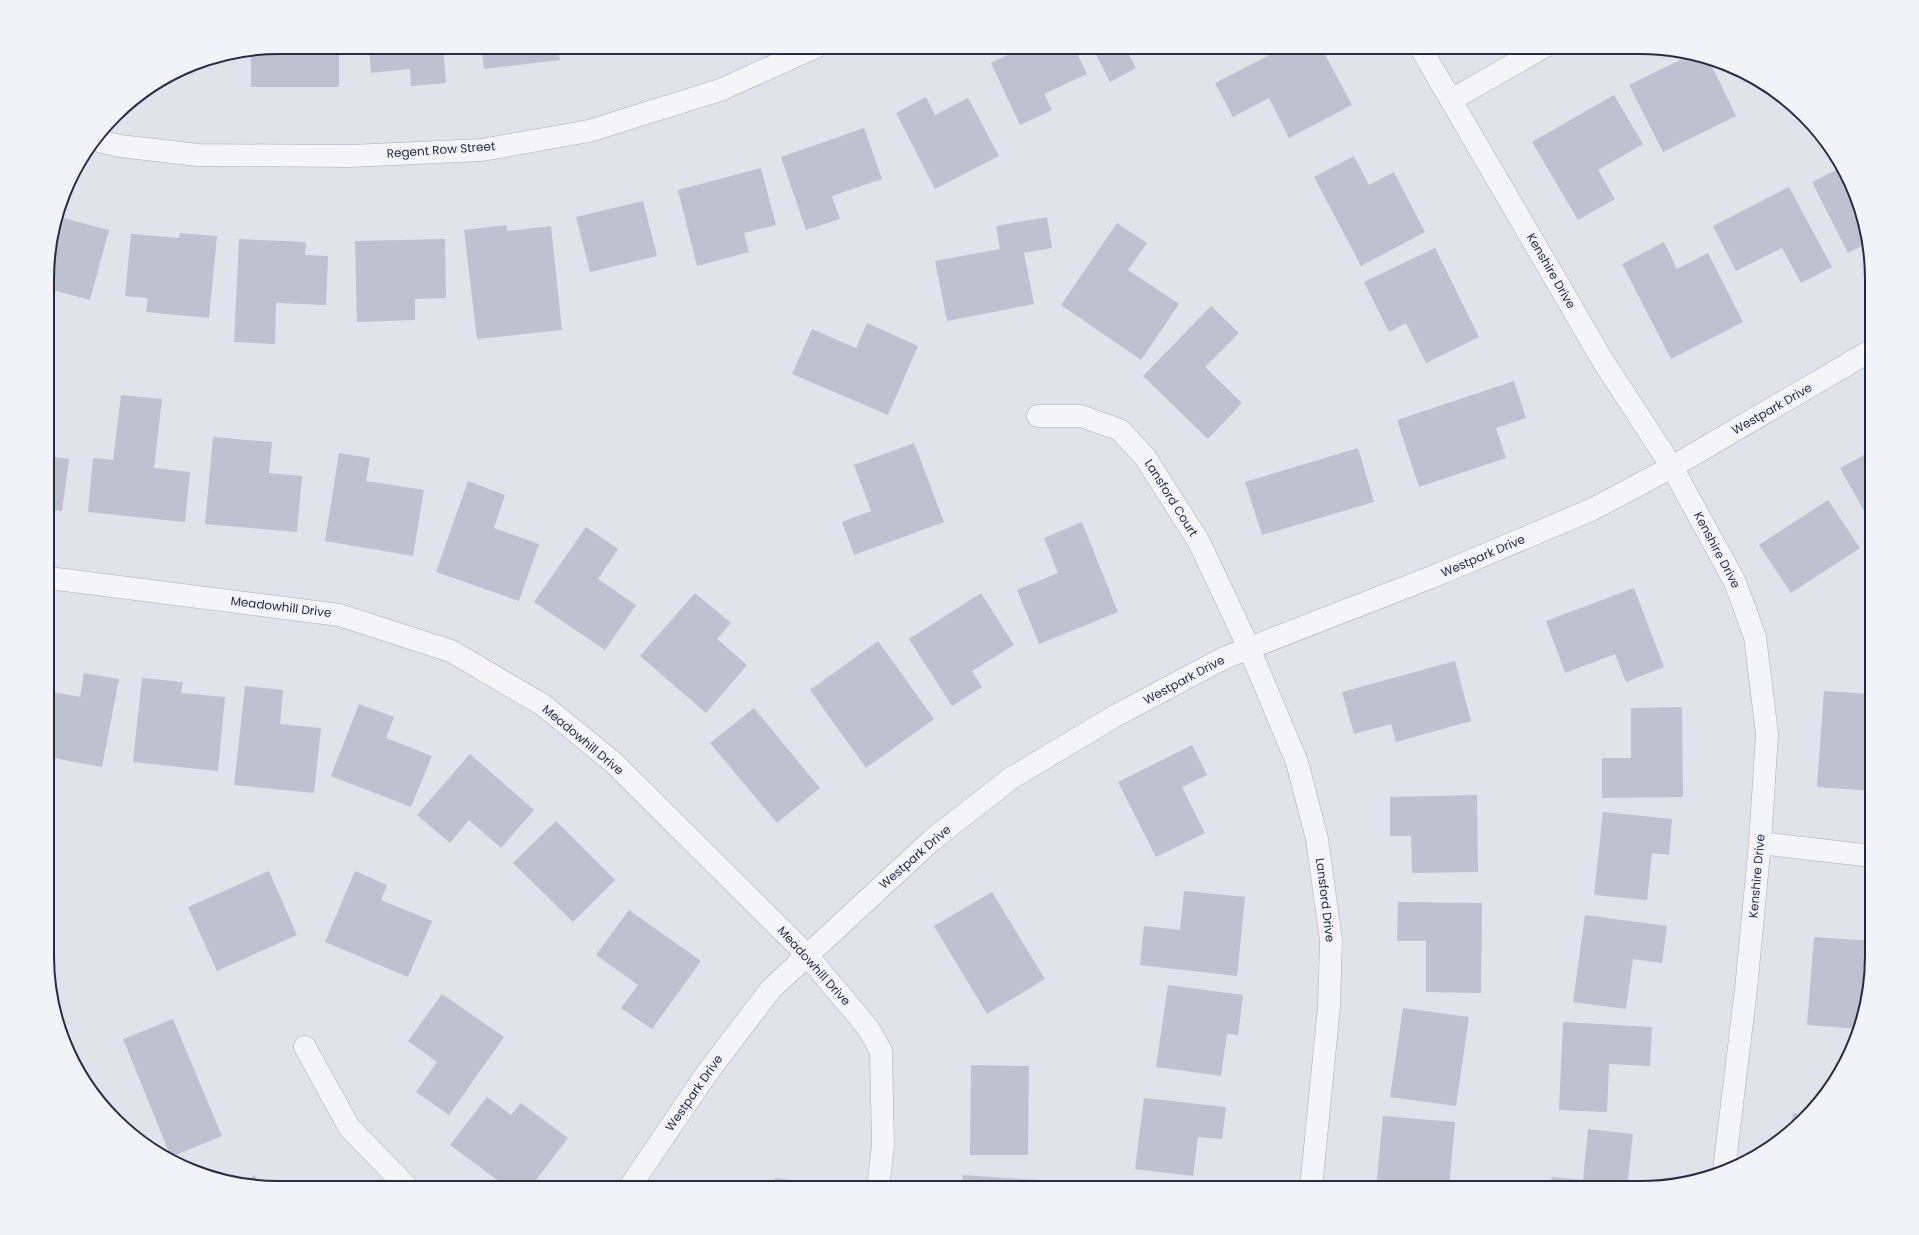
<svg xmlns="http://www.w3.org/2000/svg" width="1919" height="1235" viewBox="0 0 1919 1235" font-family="Poppins,sans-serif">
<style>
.building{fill:#bec1cf}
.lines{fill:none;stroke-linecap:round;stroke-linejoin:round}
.minor-casing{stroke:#a9acb9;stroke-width:23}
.minor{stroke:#f5f5f9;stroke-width:22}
.labels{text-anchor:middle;stroke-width:3;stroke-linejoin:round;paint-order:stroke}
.street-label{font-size:12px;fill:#272c45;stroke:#f1f3f8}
.rim{fill:none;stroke:#272c45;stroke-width:2}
</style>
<rect width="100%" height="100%" fill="#e1e3eb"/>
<path class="building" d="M 279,47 L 339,47 L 339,87 L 251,87 L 251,53 Z
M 369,47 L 443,47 L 446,83 L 411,86 L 410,69 L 371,73 Z
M 481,47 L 558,47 L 560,60 L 484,69 Z
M 1024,47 L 1074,47 L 1087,74 L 1044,94 L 1052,110 L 1020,125 L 991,63 Z
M 1092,47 L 1125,47 L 1136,68 L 1110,82 Z
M 1285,47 L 1321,47 L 1352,105 L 1289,138 L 1269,98 L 1233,117 L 1215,83 Z
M 1692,54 L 1708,58 L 1736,116 L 1663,152 L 1629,85 Z
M 1614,95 L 1643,144 L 1598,170 L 1615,199 L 1578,220 L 1532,142 Z
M 926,97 L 935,115 L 968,98 L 999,156 L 935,189 L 896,113 Z
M 864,128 L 882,179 L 832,196 L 840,219 L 806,230 L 781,157 Z
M 1354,156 L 1369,185 L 1394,172 L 1425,232 L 1361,266 L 1314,177 Z
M 1842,167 L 1864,219 L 1868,243 L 1848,253 L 1812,182 Z
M 761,168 L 776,225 L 744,233 L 749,252 L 697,266 L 678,190 Z
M 1789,187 L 1832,267 L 1801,283 L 1782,248 L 1736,271 L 1713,226 Z
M 643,201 L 657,256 L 590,272 L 576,217 Z
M 59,217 L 109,230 L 90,300 L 49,289 L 49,249 Z
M 1047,217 L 1052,248 L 1024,253 L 1034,304 L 947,321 L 935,261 L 1000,249 L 996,226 Z
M 1117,223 L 1147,243 L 1128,270 L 1179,304 L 1141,360 L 1061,305 Z
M 506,225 L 507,231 L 551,226 L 562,330 L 477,339 L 464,230 Z
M 180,233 L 217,236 L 209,318 L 146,312 L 148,298 L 125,296 L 131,234 L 179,238 Z
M 239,239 L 306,242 L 305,255 L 328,256 L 326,305 L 276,303 L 275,344 L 234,342 Z
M 445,239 L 446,298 L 415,299 L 415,320 L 357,322 L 355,241 Z
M 1664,242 L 1677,269 L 1708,253 L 1743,322 L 1671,359 L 1622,264 Z
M 1435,248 L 1479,337 L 1426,363 L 1406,323 L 1389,332 L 1364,282 Z
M 1211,306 L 1239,333 L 1205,367 L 1242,403 L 1208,439 L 1143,376 Z
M 867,323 L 918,346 L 888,415 L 792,374 L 812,329 L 856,348 Z
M 1514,381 L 1526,418 L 1496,428 L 1506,458 L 1419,487 L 1397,420 Z
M 121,395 L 162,399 L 154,468 L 190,472 L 185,522 L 88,512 L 93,458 L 113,460 Z
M 213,437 L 272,442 L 269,473 L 302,476 L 297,532 L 205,524 Z
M 914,443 L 944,522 L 854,555 L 842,522 L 871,511 L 854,465 Z
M 1358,448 L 1374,502 L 1262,535 L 1245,482 Z
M 1872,451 L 1872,525 L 1840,468 Z
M 339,453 L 370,458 L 366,481 L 424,490 L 413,556 L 325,541 Z
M 49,456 L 69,459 L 62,511 L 49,509 Z
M 468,481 L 505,495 L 494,528 L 539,544 L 519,601 L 436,572 Z
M 1828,500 L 1860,548 L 1791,593 L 1759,545 Z
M 1082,522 L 1118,612 L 1039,644 L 1017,590 L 1058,573 L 1044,538 Z
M 586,527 L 618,549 L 598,579 L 636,605 L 605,650 L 534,602 Z
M 1634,588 L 1664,667 L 1626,682 L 1615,654 L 1565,673 L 1546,621 Z
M 695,593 L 731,623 L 717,639 L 747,665 L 706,713 L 640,656 Z
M 981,593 L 1014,645 L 972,671 L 982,687 L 952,706 L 909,639 Z
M 878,641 L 934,719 L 866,768 L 810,690 Z
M 1455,661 L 1471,721 L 1396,742 L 1391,724 L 1354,734 L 1342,692 Z
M 84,673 L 119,679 L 102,767 L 49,757 L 49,691 L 80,697 Z
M 142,678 L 183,682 L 181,693 L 225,697 L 218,771 L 133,762 Z
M 245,686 L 283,690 L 280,724 L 321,728 L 314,793 L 234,785 Z
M 1824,691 L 1872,694 L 1872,791 L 1817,787 Z
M 359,704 L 394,717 L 386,738 L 432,756 L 411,807 L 331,776 Z
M 1682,707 L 1683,797 L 1602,798 L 1602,758 L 1631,758 L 1631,708 Z
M 754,708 L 820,788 L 777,823 L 710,743 Z
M 1192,745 L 1207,775 L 1182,787 L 1205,833 L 1156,857 L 1118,782 Z
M 470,754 L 534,810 L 501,848 L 469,820 L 450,843 L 417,815 Z
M 1477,795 L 1478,872 L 1412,873 L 1411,836 L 1390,836 L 1390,797 Z
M 1603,812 L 1672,819 L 1669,855 L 1652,853 L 1647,900 L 1594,895 Z
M 556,821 L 615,880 L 573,922 L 513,863 Z
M 269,871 L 297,935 L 217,971 L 188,907 Z
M 355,871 L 387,885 L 381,900 L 432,921 L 408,977 L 325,942 Z
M 1184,891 L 1245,897 L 1237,976 L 1140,965 L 1144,926 L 1180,930 Z
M 992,892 L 1045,979 L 987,1014 L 934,926 Z
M 1398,902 L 1482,903 L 1481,993 L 1426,992 L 1426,941 L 1397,941 Z
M 629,910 L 701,961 L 652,1029 L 621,1008 L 638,985 L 596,955 Z
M 1585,915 L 1667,926 L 1662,963 L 1633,959 L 1626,1009 L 1573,1002 Z
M 1814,937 L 1872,941 L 1872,971 L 1860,1029 L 1807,1025 Z
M 1168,985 L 1243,995 L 1238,1035 L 1227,1034 L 1221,1076 L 1156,1067 Z
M 442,994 L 504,1037 L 449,1115 L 416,1092 L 437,1062 L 408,1041 Z
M 1403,1008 L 1469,1017 L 1456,1106 L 1390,1097 Z
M 173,1019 L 222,1136 L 171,1157 L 123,1039 Z
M 1563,1022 L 1652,1027 L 1650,1066 L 1609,1064 L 1607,1112 L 1559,1110 Z
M 971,1065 L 1029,1066 L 1028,1155 L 970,1155 Z
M 487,1097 L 511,1115 L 521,1103 L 568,1138 L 530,1188 L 508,1188 L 450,1145 Z
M 1144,1098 L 1226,1107 L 1222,1139 L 1198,1137 L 1193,1176 L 1135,1169 Z
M 1793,1113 L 1808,1115 L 1791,1130 Z
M 1383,1116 L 1455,1122 L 1449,1188 L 1376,1188 Z
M 1588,1129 L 1633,1134 L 1627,1188 L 1550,1188 L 1552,1177 L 1583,1180 Z
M 254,1175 L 265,1186 L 246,1184 Z
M 963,1175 L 1038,1180 L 1038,1188 L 962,1188 Z
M 775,1178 L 813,1183 L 812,1188 L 774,1188 Z"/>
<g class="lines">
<g class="minor-casing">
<path id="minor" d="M 1420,47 L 1603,361 L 1672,467 L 1735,582 L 1755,637 L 1767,734 L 1760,843 L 1746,989 L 1724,1170
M 1451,100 L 1544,47
M 99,141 L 120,146 L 198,155 L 350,156 L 482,150 L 589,131 L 720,90 L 816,47
M 1038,416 L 1081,416 L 1120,430 L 1145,457 L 1199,542 L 1249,648 L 1297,762 L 1317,839 L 1331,940 L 1329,1007 L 1311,1188
M 49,578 L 339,615 L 451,651 L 543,705 L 614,763 L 807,955 L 868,1028 L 881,1051 L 883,1145 L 878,1188
M 1760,843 L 1872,856
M 305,1047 L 349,1127 L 408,1188
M 629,1188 L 707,1073 L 771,989 L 932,840 L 1010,779 L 1115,716 L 1224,658 L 1442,573 L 1593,509 L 1672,467 L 1872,350"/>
</g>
<use href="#minor" class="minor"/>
</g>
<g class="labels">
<g class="street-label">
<text transform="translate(441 150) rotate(-4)" y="4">Regent Row Street</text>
<text transform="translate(1551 271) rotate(60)" y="4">Kenshire Drive</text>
<text transform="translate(1772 409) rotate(-30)" y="4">Westpark Drive</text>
<text transform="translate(1171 498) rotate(58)" y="4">Lansford Court</text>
<text transform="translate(1717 550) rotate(62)" y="4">Kenshire Drive</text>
<text transform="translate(1483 556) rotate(-23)" y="4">Westpark Drive</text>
<text transform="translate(281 607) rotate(7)" y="4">Meadowhill Drive</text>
<text transform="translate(1184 680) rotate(-28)" y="4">Westpark Drive</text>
<text transform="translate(583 740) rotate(40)" y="4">Meadowhill Drive</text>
<text transform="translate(915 857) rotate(-41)" y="4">Westpark Drive</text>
<text transform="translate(1757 876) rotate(-85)" y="4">Kenshire Drive</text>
<text transform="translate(1325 900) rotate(83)" y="4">Lansford Drive</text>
<text transform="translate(814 966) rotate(48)" y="4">Meadowhill Drive</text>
<text transform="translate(694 1093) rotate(-55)" y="4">Westpark Drive</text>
</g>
</g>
<path d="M0 0H1919V1235H0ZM279 54H1640A225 225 0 0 1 1865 279V956A225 225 0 0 1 1640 1181H279A225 225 0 0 1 54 956V279A225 225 0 0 1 279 54Z" fill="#f1f3f8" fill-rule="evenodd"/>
<path class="rim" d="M279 54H1640A225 225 0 0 1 1865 279V956A225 225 0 0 1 1640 1181H279A225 225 0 0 1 54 956V279A225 225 0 0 1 279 54Z"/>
</svg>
